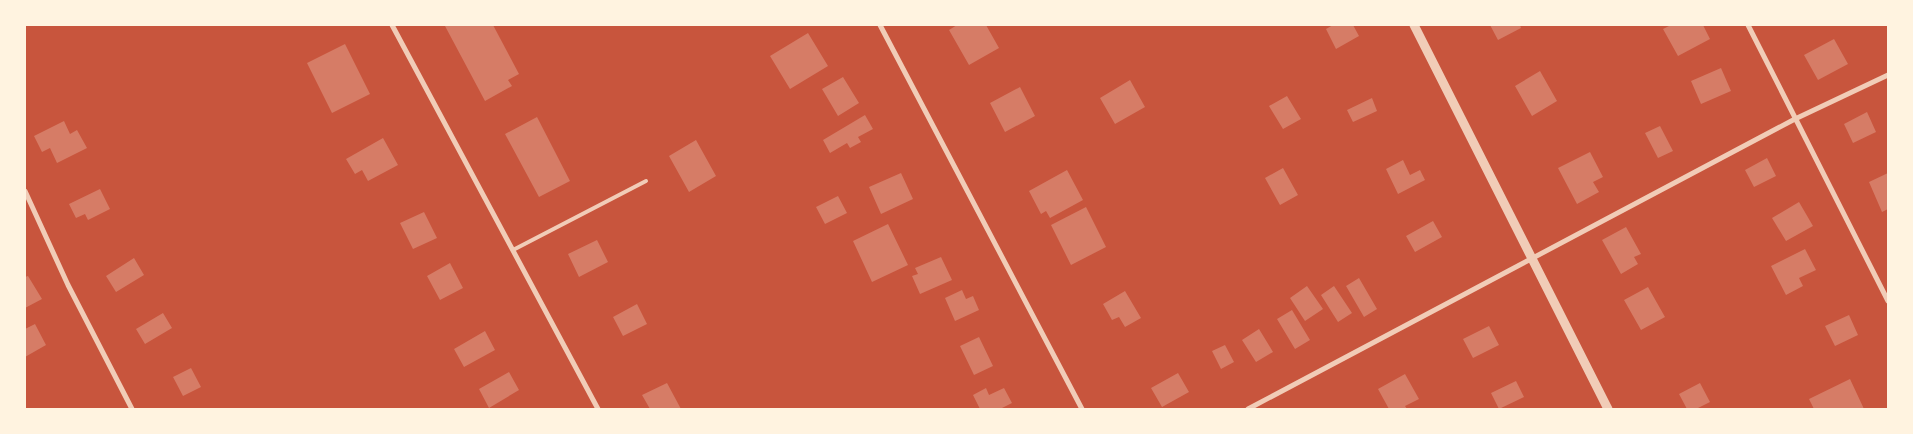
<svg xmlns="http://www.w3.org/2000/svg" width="1913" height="434" viewBox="0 0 1913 434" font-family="Rubik,sans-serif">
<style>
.building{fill:#d67c66}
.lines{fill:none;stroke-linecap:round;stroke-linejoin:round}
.service{stroke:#f1ccb7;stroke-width:4}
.minor{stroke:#f1ccb7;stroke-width:5}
.tertiary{stroke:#f1ccb7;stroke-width:9}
</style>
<rect width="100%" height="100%" fill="#c8553d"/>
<path class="building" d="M 447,25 L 493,25 L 519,74 L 508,80 L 512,86 L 485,101 L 445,26 Z
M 957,25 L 986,25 L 999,48 L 969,65 L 949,30 Z
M 1333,25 L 1353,25 L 1359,36 L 1336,49 L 1326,29 Z
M 1490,25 L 1520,25 L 1521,28 L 1498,40 Z
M 1671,25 L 1703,25 L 1710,39 L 1678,56 L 1663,29 Z
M 808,33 L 828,66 L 790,89 L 770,56 Z
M 1834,39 L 1848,64 L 1818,80 L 1804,55 Z
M 345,44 L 370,94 L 332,113 L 307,63 Z
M 1721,68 L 1731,91 L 1701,104 L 1691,81 Z
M 1540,71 L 1557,101 L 1532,116 L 1515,86 Z
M 843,77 L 859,103 L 838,116 L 822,89 Z
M 1130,80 L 1145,107 L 1115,124 L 1100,98 Z
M 1020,87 L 1035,116 L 1005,132 L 990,103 Z
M 1287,96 L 1301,119 L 1283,129 L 1269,106 Z
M 1372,98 L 1377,111 L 1353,122 L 1347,110 Z
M 1867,112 L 1876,132 L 1853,143 L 1844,124 Z
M 865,115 L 873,129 L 858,137 L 861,142 L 850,148 L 847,143 L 830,153 L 823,140 Z
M 537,117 L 570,181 L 539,197 L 505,134 Z
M 64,121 L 70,134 L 77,130 L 87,148 L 57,163 L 50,148 L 42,152 L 34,136 Z
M 1660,126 L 1673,151 L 1658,158 L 1645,133 Z
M 383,138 L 398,165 L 368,181 L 362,170 L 355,174 L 346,159 Z
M 696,140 L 716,176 L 689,192 L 669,156 Z
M 1590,152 L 1603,177 L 1593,182 L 1599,192 L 1577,204 L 1558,168 Z
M 1767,158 L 1776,176 L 1754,187 L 1745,170 Z
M 1403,160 L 1410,175 L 1420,170 L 1425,180 L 1398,194 L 1386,169 Z
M 1283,168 L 1298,195 L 1280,205 L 1265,178 Z
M 1067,170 L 1083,200 L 1050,218 L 1046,211 L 1041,214 L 1029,191 Z
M 901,173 L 913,199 L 881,214 L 869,187 Z
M 1888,173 L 1888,209 L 1882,212 L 1869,182 Z
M 100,189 L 110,209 L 88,220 L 85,214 L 76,218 L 69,204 Z
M 838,196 L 847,213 L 825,224 L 816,207 Z
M 1799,202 L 1813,226 L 1786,241 L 1772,218 Z
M 1086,207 L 1106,247 L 1071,265 L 1051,225 Z
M 424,212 L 437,238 L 413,249 L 400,223 Z
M 1433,221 L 1442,237 L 1415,252 L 1406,236 Z
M 888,224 L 908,265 L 872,282 L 853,241 Z
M 1626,227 L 1641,254 L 1634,257 L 1638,264 L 1621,274 L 1602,240 Z
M 597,240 L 608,262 L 579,277 L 568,254 Z
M 1805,249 L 1816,270 L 1799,278 L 1803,286 L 1786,295 L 1771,266 Z
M 941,257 L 952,280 L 920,294 L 912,276 L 918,274 L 915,268 Z
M 134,258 L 144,275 L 116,292 L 106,276 Z
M 450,263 L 463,288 L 440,300 L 427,276 Z
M 28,276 L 42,299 L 25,308 L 25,277 Z
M 1359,278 L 1377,309 L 1364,317 L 1346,286 Z
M 1307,286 L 1323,309 L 1305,321 L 1290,298 Z
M 1334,286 L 1352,313 L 1338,322 L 1321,295 Z
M 1648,287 L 1665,317 L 1641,330 L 1624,300 Z
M 962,290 L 966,299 L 973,296 L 979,310 L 955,321 L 945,298 Z
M 1125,291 L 1141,318 L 1125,327 L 1119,317 L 1112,320 L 1103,304 Z
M 637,304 L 647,324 L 623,336 L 613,317 Z
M 1292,310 L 1310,340 L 1295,349 L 1277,319 Z
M 163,313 L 172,328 L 145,344 L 136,329 Z
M 1849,315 L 1858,335 L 1835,346 L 1825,326 Z
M 35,324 L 46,345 L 25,357 L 25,329 Z
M 1489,326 L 1499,345 L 1473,358 L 1463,339 Z
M 1259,329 L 1273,352 L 1256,362 L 1242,340 Z
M 485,331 L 495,350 L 464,367 L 454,349 Z
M 979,337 L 993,366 L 974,375 L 960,346 Z
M 1225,345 L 1234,362 L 1221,369 L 1212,351 Z
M 191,368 L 201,387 L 183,396 L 173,377 Z
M 509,372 L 519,390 L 489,408 L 479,389 Z
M 1178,373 L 1189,392 L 1162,407 L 1151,388 Z
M 1405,374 L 1419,399 L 1405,406 L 1407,409 L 1389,409 L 1378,389 Z
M 1850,379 L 1864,409 L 1814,409 L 1809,399 Z
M 1516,381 L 1524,397 L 1499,409 L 1491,393 Z
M 667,383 L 681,409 L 650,409 L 642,395 Z
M 1700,383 L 1710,402 L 1696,409 L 1687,409 L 1679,394 Z
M 986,388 L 989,395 L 1004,388 L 1012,403 L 1000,409 L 980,409 L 973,395 Z"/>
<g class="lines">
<path class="service" d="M 513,250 L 646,181"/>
<path class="minor" d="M 392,25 L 598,409
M 880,25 L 1082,409
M 1748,25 L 1888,301
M 25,191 L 68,285 L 132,409
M 1248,409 L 1795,119 L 1888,75"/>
<path class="tertiary" d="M 1414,25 L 1608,409"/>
</g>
<rect width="1913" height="434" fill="none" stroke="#fff3e0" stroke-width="52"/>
</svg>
